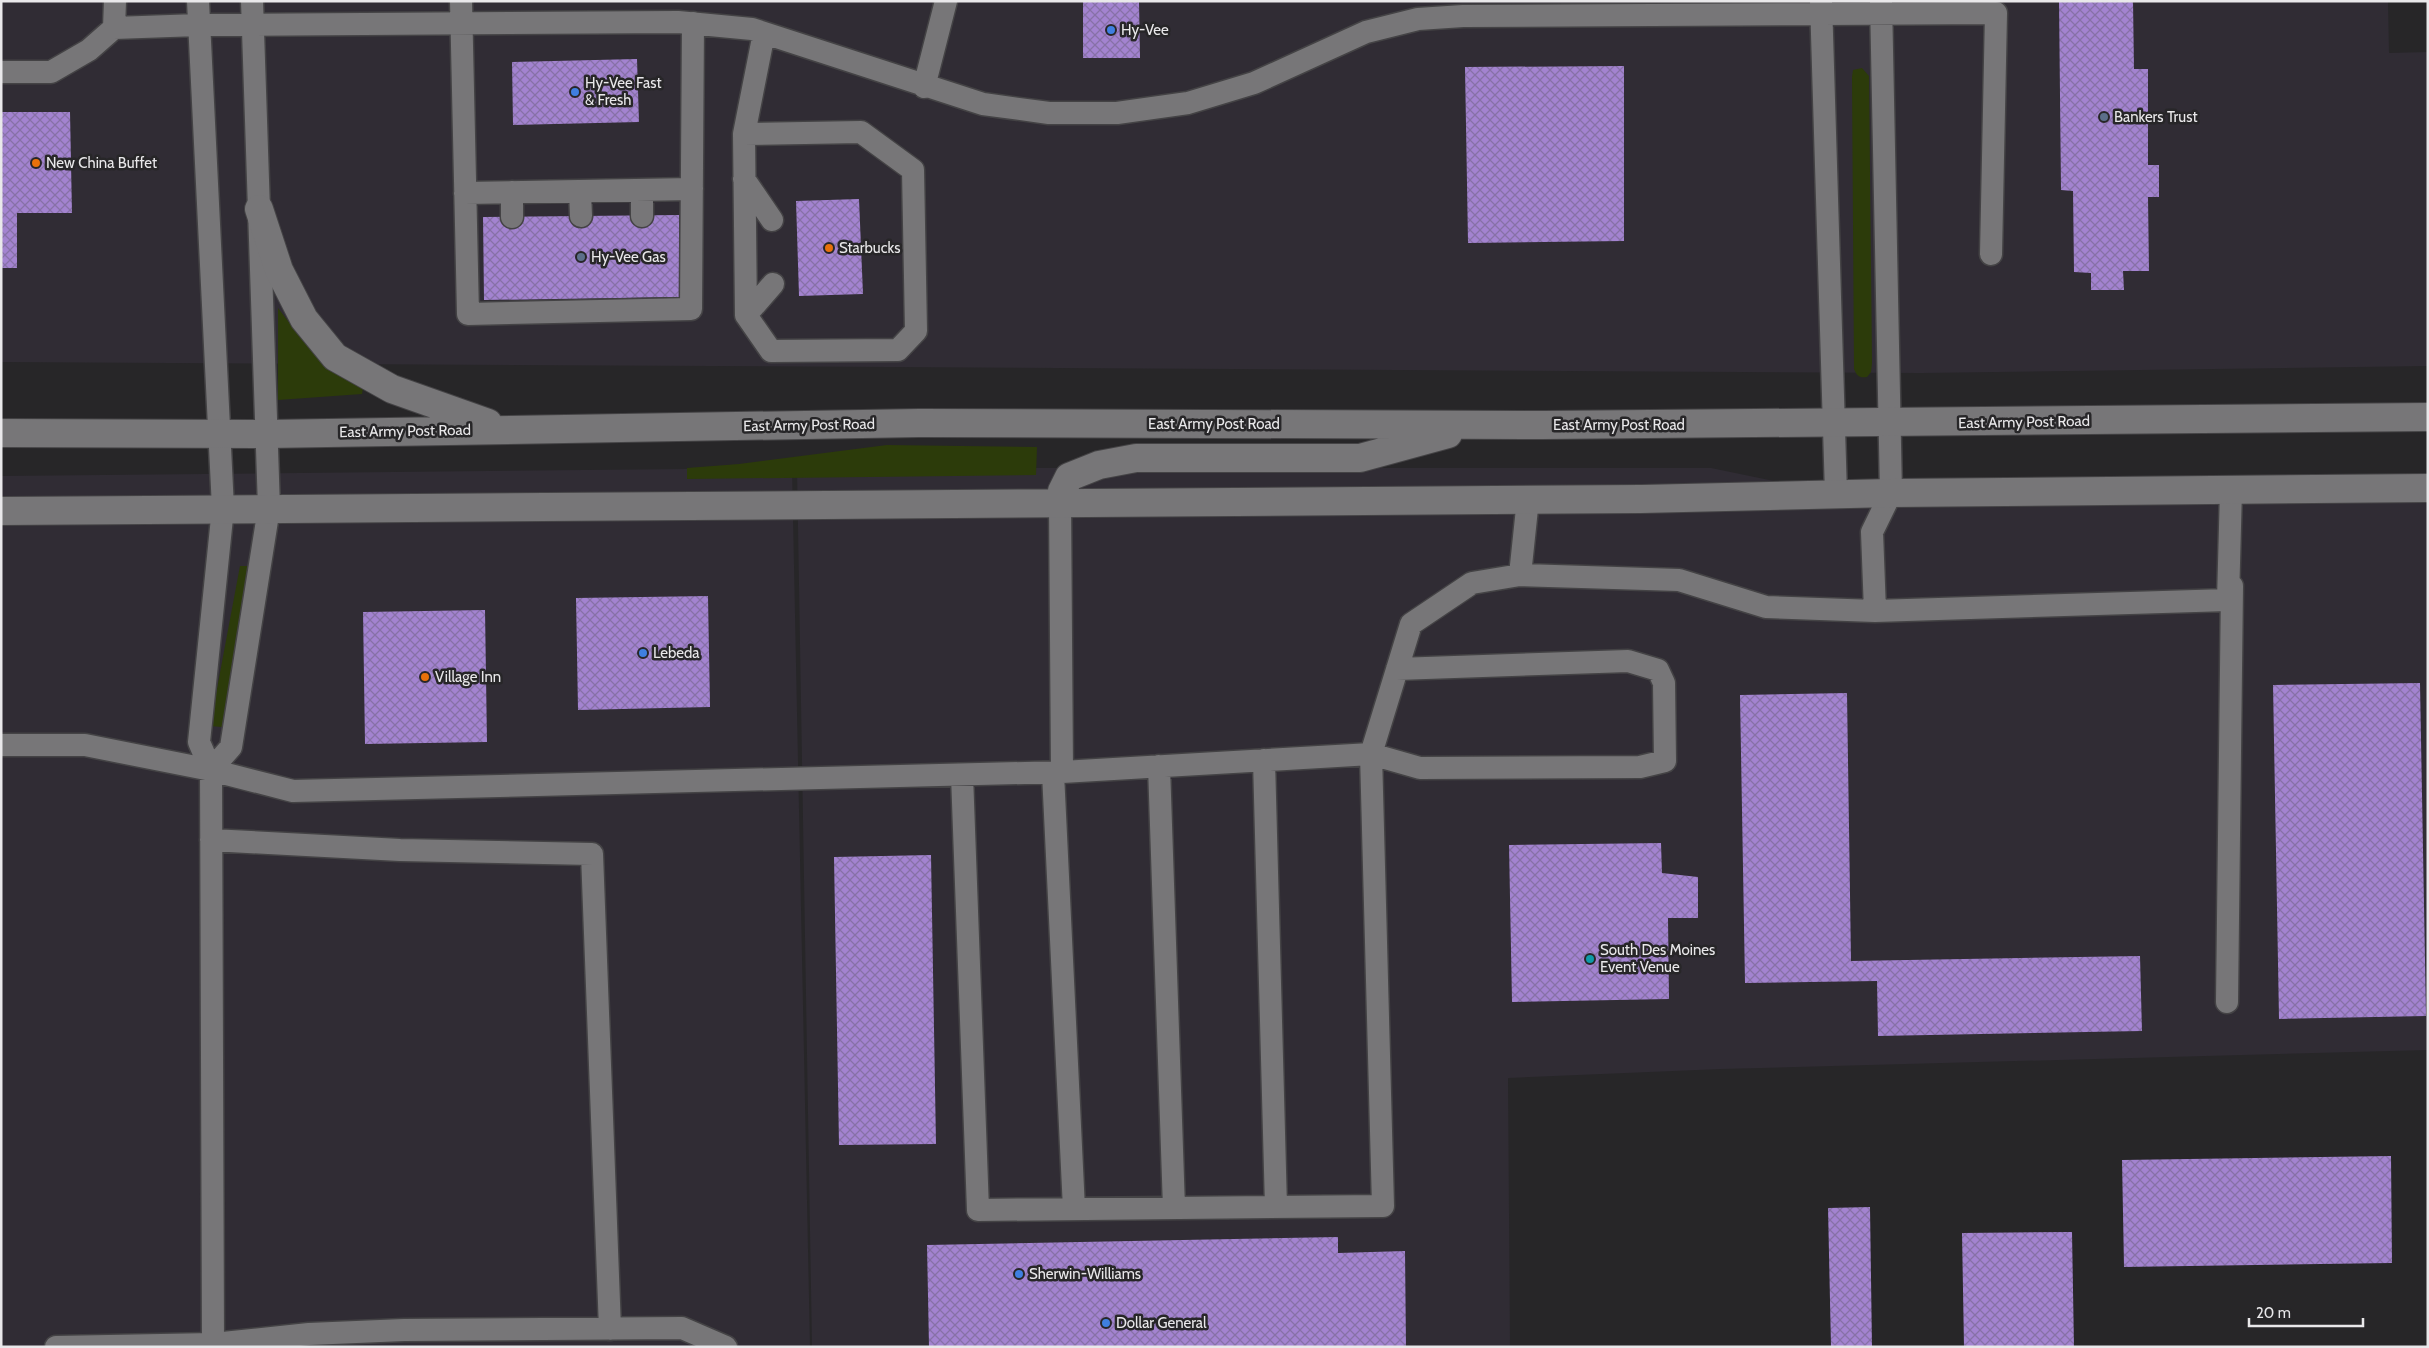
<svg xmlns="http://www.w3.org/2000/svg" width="2429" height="1348" viewBox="0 0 2429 1348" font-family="Cabin,sans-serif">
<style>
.built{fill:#302c34}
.grass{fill:#2c3b0a}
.building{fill:url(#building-cross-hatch)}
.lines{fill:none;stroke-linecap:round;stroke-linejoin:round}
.service-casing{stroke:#444345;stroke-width:25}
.secondary-casing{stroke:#444345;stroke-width:30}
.service{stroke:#777678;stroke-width:22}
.secondary{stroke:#777678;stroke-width:28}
.shop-dot{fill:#3f7fe0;stroke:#272628;stroke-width:2}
.service-dot{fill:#5c6f8a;stroke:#272628;stroke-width:2}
.food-dot{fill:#e8710a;stroke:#272628;stroke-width:2}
.culture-dot{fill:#0f9aa8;stroke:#272628;stroke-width:2}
.labels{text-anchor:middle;stroke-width:5;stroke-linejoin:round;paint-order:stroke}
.poi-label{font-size:15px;fill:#e9e8ea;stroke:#272628;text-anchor:start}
.street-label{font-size:15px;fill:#e9e8ea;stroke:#272628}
</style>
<defs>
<pattern id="building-cross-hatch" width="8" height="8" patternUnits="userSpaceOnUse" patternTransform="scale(1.25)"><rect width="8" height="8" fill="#a383d0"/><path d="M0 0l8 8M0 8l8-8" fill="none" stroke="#8771a7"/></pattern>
</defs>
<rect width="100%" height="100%" fill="#272628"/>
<path class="built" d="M 1,1 L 2388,1 L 2389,53 L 2428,52 L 2428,366 L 1921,373 L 1,362 Z
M 792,468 L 810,1347 L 1,1347 L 1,476 Z
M 797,468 L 1711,468 L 1836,494 L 2428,488 L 2428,1050 L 1721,1069 L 1508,1078 L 1510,1347 L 812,1347 Z"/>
<path class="grass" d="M 1862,68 L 1869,76 L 1872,363 L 1871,372 L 1867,377 C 1859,378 1857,376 1854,369 L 1852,77 L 1853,70 Z
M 278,308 L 304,342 L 325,365 L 363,388 L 362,394 L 278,400 Z
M 887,445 L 1037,447 L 1036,475 L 687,479 L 687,468 L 739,464 Z
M 240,566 L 250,566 L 222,727 L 210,726 Z"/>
<path class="building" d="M 1083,1 L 1139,1 L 1140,58 L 1083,58 Z
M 2059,1 L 2133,1 L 2134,69 L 2148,69 L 2148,165 L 2159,165 L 2159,197 L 2148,197 L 2149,271 L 2123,271 L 2124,290 L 2091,290 L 2091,273 L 2074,272 L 2073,191 L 2061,190 Z
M 637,59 L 639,122 L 513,125 L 512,62 Z
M 1624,66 L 1624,241 L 1468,243 L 1465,67 Z
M 1,112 L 70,112 L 72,213 L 17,213 L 17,268 L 1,268 Z
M 859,199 L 863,294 L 799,296 L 796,201 Z
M 679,215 L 680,297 L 484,300 L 483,217 Z
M 708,596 L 710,707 L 578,710 L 576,598 Z
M 485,610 L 487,742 L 365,744 L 363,612 Z
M 2420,683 L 2426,1016 L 2279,1019 L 2273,685 Z
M 1847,693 L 1851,961 L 2140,956 L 2142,1031 L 1878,1036 L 1877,981 L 1745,983 L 1740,695 Z
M 1661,843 L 1662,873 L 1698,877 L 1698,918 L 1668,918 L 1669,999 L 1512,1002 L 1509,845 Z
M 931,855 L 936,1144 L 839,1145 L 834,857 Z
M 2391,1156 L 2392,1263 L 2124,1267 L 2122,1160 Z
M 1870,1207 L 1872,1347 L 1831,1347 L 1828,1208 Z
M 2072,1232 L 2074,1347 L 1964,1347 L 1962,1233 Z
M 1338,1237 L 1338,1253 L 1405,1251 L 1406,1347 L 929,1347 L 927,1245 Z"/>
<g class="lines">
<g class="service-casing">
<path id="service" d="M 198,1 L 223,508 L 199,742 L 211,770 L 231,747 L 269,508 L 252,1
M 461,1 L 468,314 L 691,309 L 693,23
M 1821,1 L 1836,494
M 114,28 L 115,1
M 1,72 L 51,72 L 89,50 L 114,28 L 198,25 L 678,22 L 752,29 L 983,104 L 1049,113 L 1117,113 L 1188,103 L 1254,83 L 1366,32 L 1418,19 L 1463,16 L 1996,13 L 1991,254
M 924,87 L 946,1
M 744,134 L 861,132 L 913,170 L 916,331 L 898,350 L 771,351 L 746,315 L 744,134 L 764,33
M 744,179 L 772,220
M 642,190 L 642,216
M 580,191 L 581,216
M 512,192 L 512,217
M 465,193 L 692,189
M 746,315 L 773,284
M 1520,575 L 1528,499
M 1875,611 L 1872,532 L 1891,493 L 1881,1
M 1,745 L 85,745 L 211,770 L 293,791 L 1062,772 L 1060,502
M 1264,760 L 1276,1207
M 1159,766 L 1174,1208
M 211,770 L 213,1344
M 1062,772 L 1371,754 L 1411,624 L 1472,583 L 1520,575 L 1679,580 L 1766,607 L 1875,611 L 2228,600 L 2231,490
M 1053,773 L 1074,1209
M 962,775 L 978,1210 L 1383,1206 L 1371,754 L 1420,768 L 1640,767 L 1665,761 L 1664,683 L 1658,670 L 1628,661 L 1397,669
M 211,840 L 400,850 L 592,854 L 610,1329
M 2227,1002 L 2232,586
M 56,1347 L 213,1344 L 309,1334 L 404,1330 L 682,1328 L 726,1347"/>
</g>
<g class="secondary-casing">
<path id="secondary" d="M 259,209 L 279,270 L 304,319 L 335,357 L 392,389 L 488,423
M 1,433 L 267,434 L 919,423 L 1544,425 L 2428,417
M 1060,502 L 1062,491 L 1069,477 L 1099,465 L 1136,458 L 1360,458 L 1448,434
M 1,511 L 1641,499 L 1891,493 L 2428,488"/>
</g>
<use href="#service" class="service"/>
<use href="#secondary" class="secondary"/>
</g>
<g class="shop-dot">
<circle cx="1111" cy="30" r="5"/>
<circle cx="575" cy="92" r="5"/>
<circle cx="643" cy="653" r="5"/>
<circle cx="1019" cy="1274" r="5"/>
<circle cx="1106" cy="1323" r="5"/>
</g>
<g class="service-dot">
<circle cx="2104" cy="117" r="5"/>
<circle cx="581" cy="257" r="5"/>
</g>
<g class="food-dot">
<circle cx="36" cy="163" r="5"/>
<circle cx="829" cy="248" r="5"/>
<circle cx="425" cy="677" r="5"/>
</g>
<circle class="culture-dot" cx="1590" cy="959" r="5"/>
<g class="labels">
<g class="poi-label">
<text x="1121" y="35">Hy-Vee</text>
<text x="585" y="88">Hy-Vee Fast<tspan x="585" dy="17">&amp; Fresh</tspan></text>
<text x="2114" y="122">Bankers Trust</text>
<text x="46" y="168">New China Buffet</text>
<text x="839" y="253">Starbucks</text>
<text x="591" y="262">Hy-Vee Gas</text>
<text x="653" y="658">Lebeda</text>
<text x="435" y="682">Village Inn</text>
<text x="1600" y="955">South Des Moines<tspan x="1600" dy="17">Event Venue</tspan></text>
<text x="1029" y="1279">Sherwin-Williams</text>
<text x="1116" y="1328">Dollar General</text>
</g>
<g class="street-label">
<text transform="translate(2024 422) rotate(-1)" y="5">East Army Post Road</text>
<text x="1214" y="429">East Army Post Road</text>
<text transform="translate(809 425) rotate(-1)" y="5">East Army Post Road</text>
<text x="1619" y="430">East Army Post Road</text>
<text transform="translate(405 431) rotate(-1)" y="5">East Army Post Road</text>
</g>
</g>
<rect width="2429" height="1348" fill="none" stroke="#e9e8ea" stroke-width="5"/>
<path d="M2249 1318v8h114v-8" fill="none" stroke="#e9e8ea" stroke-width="2.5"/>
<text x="2256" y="1318" font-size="15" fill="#e9e8ea" stroke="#272628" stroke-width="4" paint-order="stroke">20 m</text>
</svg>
